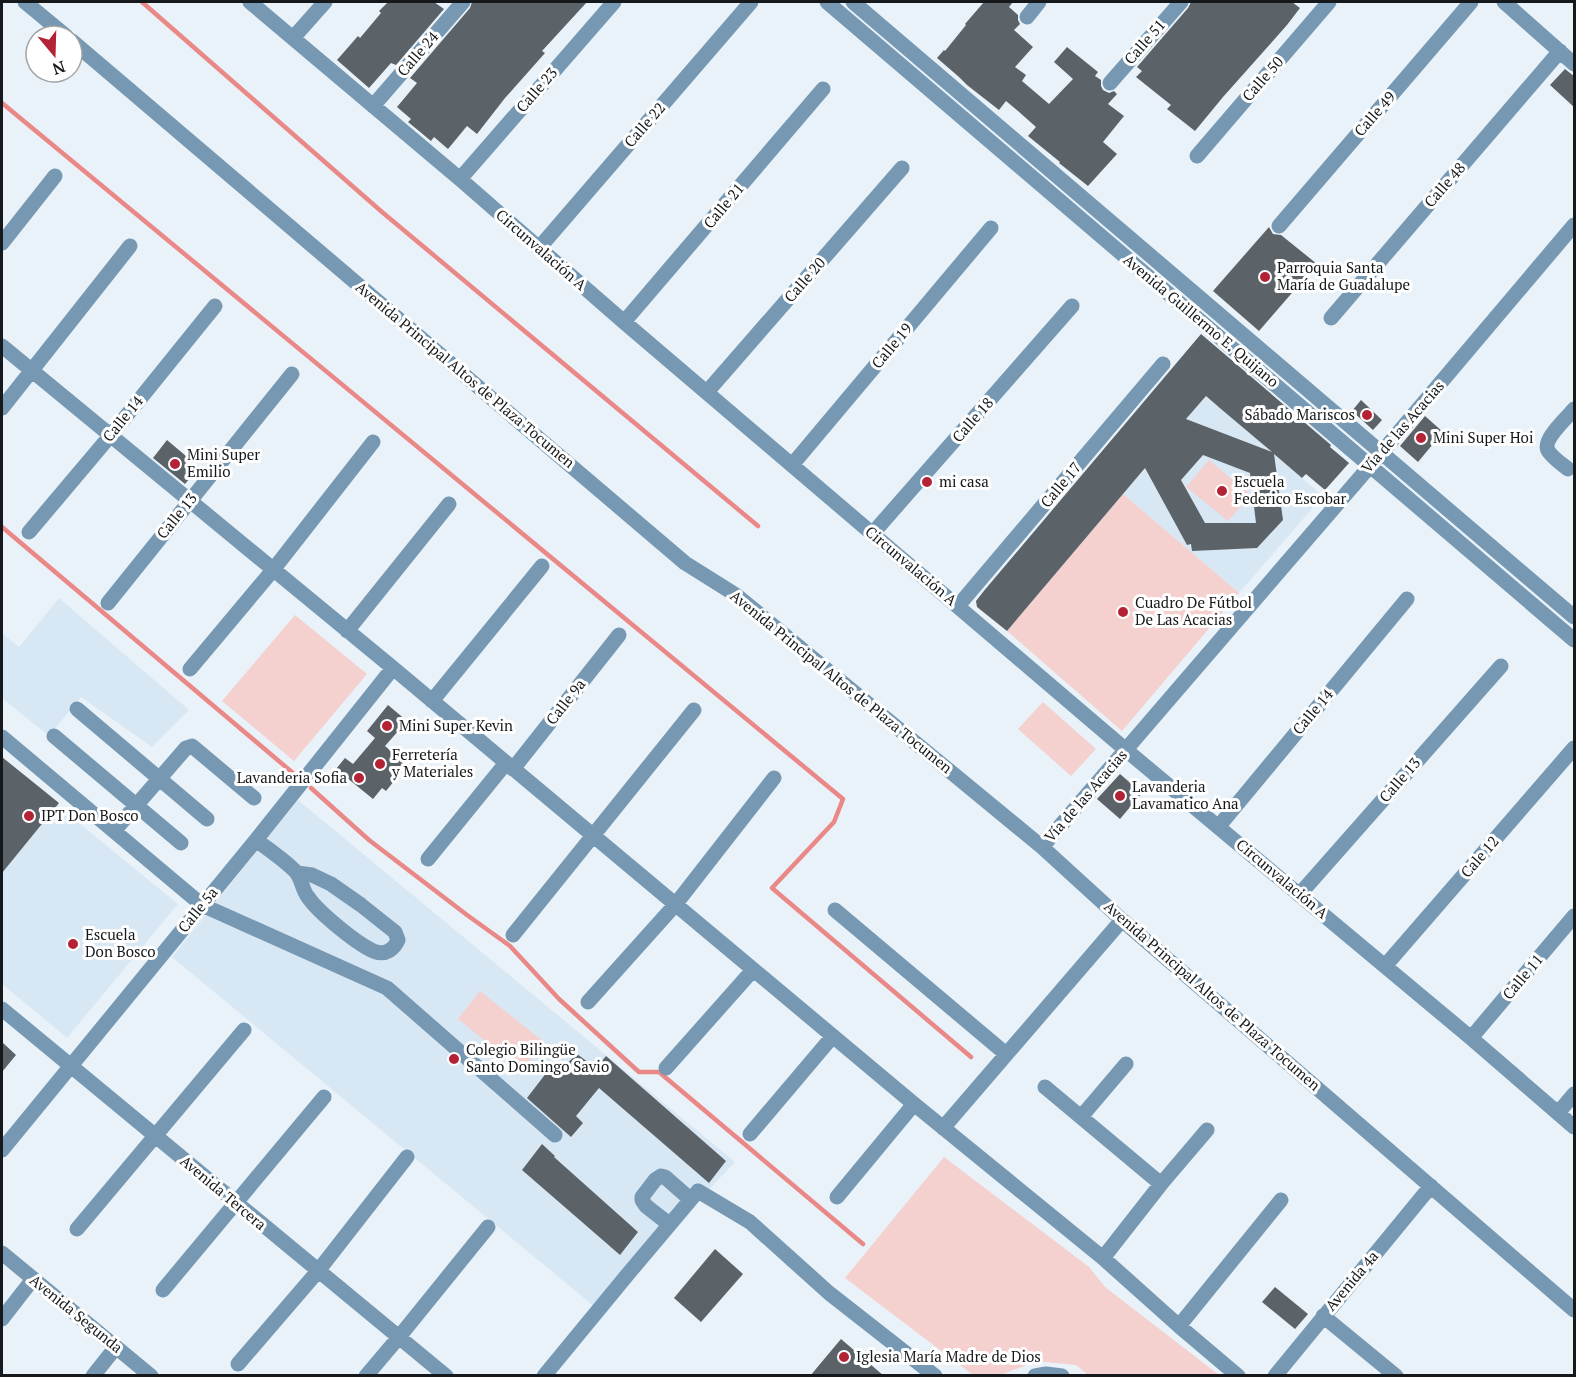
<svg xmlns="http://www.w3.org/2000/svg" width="1576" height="1377" viewBox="0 0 1576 1377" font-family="'PT Serif',serif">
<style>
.built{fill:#d8e7f4}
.green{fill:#f4d0cf}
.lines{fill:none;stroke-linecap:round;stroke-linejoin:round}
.stream{stroke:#ea8887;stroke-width:4.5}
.building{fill:#5b6368;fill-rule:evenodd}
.minor{stroke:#7698b2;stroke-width:15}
.poi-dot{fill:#b42235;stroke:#fff;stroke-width:2}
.labels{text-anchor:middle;stroke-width:6;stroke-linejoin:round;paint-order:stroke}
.street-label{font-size:15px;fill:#16191b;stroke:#fff}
.poi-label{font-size:15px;fill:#16191b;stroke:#fff;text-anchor:start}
</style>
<rect width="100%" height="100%" fill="#e9f2f9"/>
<path class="built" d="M 1206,396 L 1323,496 L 1239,593 L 1123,494 Z
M 59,598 L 189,710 L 152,747 L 81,697 L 49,736 L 2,698 L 2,633 L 19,647 Z
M 2,760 L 178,904 L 67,1038 L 2,984 Z
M 298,800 L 735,1162 L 596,1308 L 172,957 Z"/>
<path class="green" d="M 1209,460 L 1251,495 L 1228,521 L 1186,487 Z
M 1123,494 L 1239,593 L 1122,731 L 1007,631 Z
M 295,615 L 367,674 L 294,761 L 222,701 Z
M 1043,702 L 1096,749 L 1071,776 L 1018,729 Z
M 480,991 L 544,1042 L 522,1071 L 458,1019 Z
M 944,1157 L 1089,1267 L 1105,1287 L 1219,1375 L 1088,1375 L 1076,1365 L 1045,1362 L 1032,1363 L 1000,1375 L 973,1375 L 845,1278 Z"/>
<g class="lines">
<path class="stream" d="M 142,2 L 382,212 L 758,526
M 2,103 L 843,799 L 834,822 L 772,888 L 971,1057
M 2,527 L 293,773
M 311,788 L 369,840 L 467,915 L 510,946 L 559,999 L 639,1072 L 659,1072 L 863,1244"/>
</g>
<path class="building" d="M 388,2 L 434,2 L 444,9 L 396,65 L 391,63 L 369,88 L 337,60 L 358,36 L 360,38 L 381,13 L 379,11 Z
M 472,2 L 587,2 L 542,51 L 545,53 L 505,98 L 477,134 L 467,126 L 448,149 L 434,137 L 431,141 L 419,131 L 408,122 L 411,119 L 397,107 L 417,83 L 410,78 L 470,8 Z
M 984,2 L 1013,2 L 1009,7 L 1018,15 L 1018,20 L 1020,24 L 1014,30 L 1033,47 L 1015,67 L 1026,75 L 1022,81 L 1049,104 L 1073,79 L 1054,62 L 1067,47 L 1098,72 L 1095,76 L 1101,80 L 1101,86 L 1103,90 L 1109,93 L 1114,91 L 1117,94 L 1108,104 L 1124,116 L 1103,142 L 1117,154 L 1088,186 L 1059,163 L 1060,162 L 1028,136 L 1036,127 L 1018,111 L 1006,101 L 999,110 L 967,85 L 959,77 L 937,58 L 944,50 L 945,51 L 966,25 L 965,24 Z
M 1191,2 L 1292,2 L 1300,8 L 1287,25 L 1223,97 L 1195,131 L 1167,109 L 1171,105 L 1136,77 L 1142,71 L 1137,67 L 1188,8 Z
M 1565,69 L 1575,77 L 1575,108 L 1550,85 Z
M 1269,227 L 1273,234 L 1281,235 L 1317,264 L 1259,331 L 1213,291 Z
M 1201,334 L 1331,445 L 1330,447 L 1349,463 L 1325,490 L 1306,474 L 1302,478 L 1274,454 L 1283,520 L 1257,548 L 1192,551 L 1191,544 L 1187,545 L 1145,468 L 1007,631 L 977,607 L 976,601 L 983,592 ZM 1206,396 L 1221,409 L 1272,452 L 1186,419 ZM 1203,455 L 1250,473 L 1256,523 L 1205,523 L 1181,480 Z
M 1361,400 L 1382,420 L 1373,430 L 1352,411 Z
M 1425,416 L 1443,432 L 1418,462 L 1400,446 Z
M 167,440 L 199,467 L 185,484 L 153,458 Z
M 388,705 L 407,721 L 385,746 L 407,765 L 386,791 L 382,788 L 373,799 L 336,769 L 345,758 L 353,764 L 375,738 L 367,731 Z
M 2,757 L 59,803 L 2,873 Z
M 1120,774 L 1142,793 L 1120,819 L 1097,799 Z
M 2,1042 L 16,1055 L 2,1072 Z
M 577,1054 L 596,1068 L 606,1056 L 726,1161 L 709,1183 L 599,1088 L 576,1116 L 583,1123 L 571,1137 L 527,1098 L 550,1068 L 558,1072 Z
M 542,1144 L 555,1156 L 554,1157 L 638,1232 L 620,1255 L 522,1170 Z
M 715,1249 L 743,1274 L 701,1322 L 674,1298 Z
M 1275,1287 L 1308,1314 L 1295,1329 L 1262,1302 Z
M 841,1339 L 884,1376 L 810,1376 Z"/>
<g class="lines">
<path class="minor" d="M 25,2 L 66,36
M 250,2 L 460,179 L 624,322 L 1126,750 L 1471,1038 L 1574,1127
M 827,2 L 1574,640
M 853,2 L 1574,617
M 1504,2 L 1574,64
M 1027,17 L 1039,2
M 293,38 L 325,2
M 72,41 L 685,563 L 736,595 L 1042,847 L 1122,920 L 1574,1310
M 1110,83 L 1181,2
M 373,106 L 463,2
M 1197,156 L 1329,2
M 460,179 L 614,2
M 1279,226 L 1471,2
M 2,243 L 55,176
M 539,248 L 751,2
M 1331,318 L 1560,51
M 624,322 L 823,89
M 2,346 L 393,668 L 914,1104 L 1103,1258 L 1179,1326 L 1238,1376
M 707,392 L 902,168
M 2,408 L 130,246
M 792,465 L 991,228
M 1568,469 C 1562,464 1554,459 1549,452 C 1540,441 1567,418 1574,409
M 29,532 L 110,436 L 215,306
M 873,533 L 1072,306
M 108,603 L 292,374
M 958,606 L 1163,364
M 347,631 L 449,504
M 190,669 L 273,570 L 373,442
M 432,701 L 542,566
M 77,709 L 207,819
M 54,736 L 181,843
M 2,737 L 202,905 L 387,988 L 555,1135
M 513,769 L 619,635
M 1219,826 L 1407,599
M 114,831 L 186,748 L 192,746 L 254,798
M 256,840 C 268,849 286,861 296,872 C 302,879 302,890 308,897 C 318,912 359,946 376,952 C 386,955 394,949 398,940 L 395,932 L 361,905 L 331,884 L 312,875 L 297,873
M 1042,847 L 1382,452 L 1574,225
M 428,859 L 506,763
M 1299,895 L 1501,666
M 835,910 L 1006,1054
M 513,935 L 694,710
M 1385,966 L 1574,748
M 588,1002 L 675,905 L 774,778
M 2,1009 L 446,1376
M 1471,1038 L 1574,916
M 666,1068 L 753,970
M 1045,1087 L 1161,1184
M 1558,1113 L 1574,1094
M 1081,1117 L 1126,1064
M 943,1128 L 1122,920
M 750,1134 L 833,1036
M 2,1150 L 256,840 L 393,668
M 837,1197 L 914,1104
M 669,1224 L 646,1206 L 642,1200 L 642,1197 L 655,1180 L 661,1176 L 665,1177 L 690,1199
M 77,1229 L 244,1030
M 2,1253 L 151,1376
M 1103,1258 L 1161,1184 L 1207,1130
M 163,1290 L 324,1097
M 1323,1316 L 1396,1376
M 2,1319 L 33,1279
M 1179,1326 L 1281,1200
M 238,1364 L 318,1271 L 407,1157
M 93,1376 L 116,1347
M 366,1376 L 399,1337 L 488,1227
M 544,1376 L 628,1274 L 698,1191 L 750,1222 L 829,1293 L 935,1376
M 1035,1376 L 1046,1374 L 1062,1376
M 1275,1376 L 1431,1186"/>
</g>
<g class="poi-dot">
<circle cx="1265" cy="277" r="6"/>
<circle cx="1367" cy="415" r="6"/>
<circle cx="1421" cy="438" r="6"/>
<circle cx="175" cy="464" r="6"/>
<circle cx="927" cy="482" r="6"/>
<circle cx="1222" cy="491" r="6"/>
<circle cx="1123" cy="612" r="6"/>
<circle cx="387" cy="726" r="6"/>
<circle cx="380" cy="764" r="6"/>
<circle cx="359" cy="778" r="6"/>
<circle cx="1120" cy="796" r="6"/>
<circle cx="29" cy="816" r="6"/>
<circle cx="73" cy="944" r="6"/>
<circle cx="454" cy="1059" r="6"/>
<circle cx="844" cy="1357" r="6"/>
</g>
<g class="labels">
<g class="street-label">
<text transform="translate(1145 42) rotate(-49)" y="5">Calle 51</text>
<text transform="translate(418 54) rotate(-49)" y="5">Calle 24</text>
<text transform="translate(1263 79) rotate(-49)" y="5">Calle 50</text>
<text transform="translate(537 90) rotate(-49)" y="5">Calle 23</text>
<text transform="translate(1375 114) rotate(-49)" y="5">Calle 49</text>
<text transform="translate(645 125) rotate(-49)" y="5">Calle 22</text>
<text transform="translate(1445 185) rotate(-49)" y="5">Calle 48</text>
<text transform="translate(724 206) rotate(-50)" y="5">Calle 21</text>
<text transform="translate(541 250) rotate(41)" y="5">Circunvalación A</text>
<text transform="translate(805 280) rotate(-49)" y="5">Calle 20</text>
<text transform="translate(1201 321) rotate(40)" y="5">Avenida Guillermo E. Quijano</text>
<text transform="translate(892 346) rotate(-50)" y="5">Calle 19</text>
<text transform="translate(465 375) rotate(40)" y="5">Avenida Principal Altos de Plaza Tocumen</text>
<text transform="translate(123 419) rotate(-51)" y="5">Calle 14</text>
<text transform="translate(973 420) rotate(-49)" y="5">Calle 18</text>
<text transform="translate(1403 427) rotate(-49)" y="5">Vía de las Acacias</text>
<text transform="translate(1061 485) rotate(-50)" y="5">Calle 17</text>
<text transform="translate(177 516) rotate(-51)" y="5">Calle 13</text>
<text transform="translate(911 566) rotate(40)" y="5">Circunvalación A</text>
<text transform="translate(841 682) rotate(39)" y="5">Avenida Principal Altos de Plaza Tocumen</text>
<text transform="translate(566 702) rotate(-52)" y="5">Calle 9a</text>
<text transform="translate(1313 712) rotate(-50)" y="5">Calle 14</text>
<text transform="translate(1400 780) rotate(-49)" y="5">Calle 13</text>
<text transform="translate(1086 796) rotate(-49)" y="5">Vía de las Acacias</text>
<text transform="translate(1480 857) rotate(-49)" y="5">Cale 12</text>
<text transform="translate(1282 879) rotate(40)" y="5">Circunvalación A</text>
<text transform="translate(198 910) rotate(-51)" y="5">Calle 5a</text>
<text transform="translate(1523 977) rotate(-50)" y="5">Calle 11</text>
<text transform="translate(1212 996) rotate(41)" y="5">Avenida Principal Altos de Plaza Tocumen</text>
<text transform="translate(223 1193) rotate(40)" y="5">Avenida Tercera</text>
<text transform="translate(1352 1281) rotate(-50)" y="5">Avenida 4a</text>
<text transform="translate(76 1314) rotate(39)" y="5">Avenida Segunda</text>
</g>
<g class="poi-label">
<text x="1277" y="273">Parroquia Santa<tspan x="1277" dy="17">María de Guadalupe</tspan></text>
<text x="1355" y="420" text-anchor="end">Sábado Mariscos</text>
<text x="1433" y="443">Mini Super Hoi</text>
<text x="187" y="460">Mini Super<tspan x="187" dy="17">Emilio</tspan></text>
<text x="939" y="487">mi casa</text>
<text x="1234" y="487">Escuela<tspan x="1234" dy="17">Federico Escobar</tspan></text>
<text x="1135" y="608">Cuadro De Fútbol<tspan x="1135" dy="17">De Las Acacias</tspan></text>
<text x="399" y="731">Mini Super Kevin</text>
<text x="392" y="760">Ferretería<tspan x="392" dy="17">y Materiales</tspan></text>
<text x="347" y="783" text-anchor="end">Lavanderia Sofia</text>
<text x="1132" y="792">Lavanderia<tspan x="1132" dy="17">Lavamatico Ana</tspan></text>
<text x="41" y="821">IPT Don Bosco</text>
<text x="85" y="940">Escuela<tspan x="85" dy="17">Don Bosco</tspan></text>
<text x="466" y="1055">Colegio Bilingüe<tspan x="466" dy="17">Santo Domingo Savio</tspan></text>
<text x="856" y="1362">Iglesia María Madre de Dios</text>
</g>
</g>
<rect width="1576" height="1377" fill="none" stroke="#16191b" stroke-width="6"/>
<g transform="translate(54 54) rotate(161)"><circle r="28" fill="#ffffff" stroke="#a2a3a4" stroke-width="1.5"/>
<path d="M0-4.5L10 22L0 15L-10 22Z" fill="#b42235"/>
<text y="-9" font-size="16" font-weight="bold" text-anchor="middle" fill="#16191b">N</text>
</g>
</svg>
